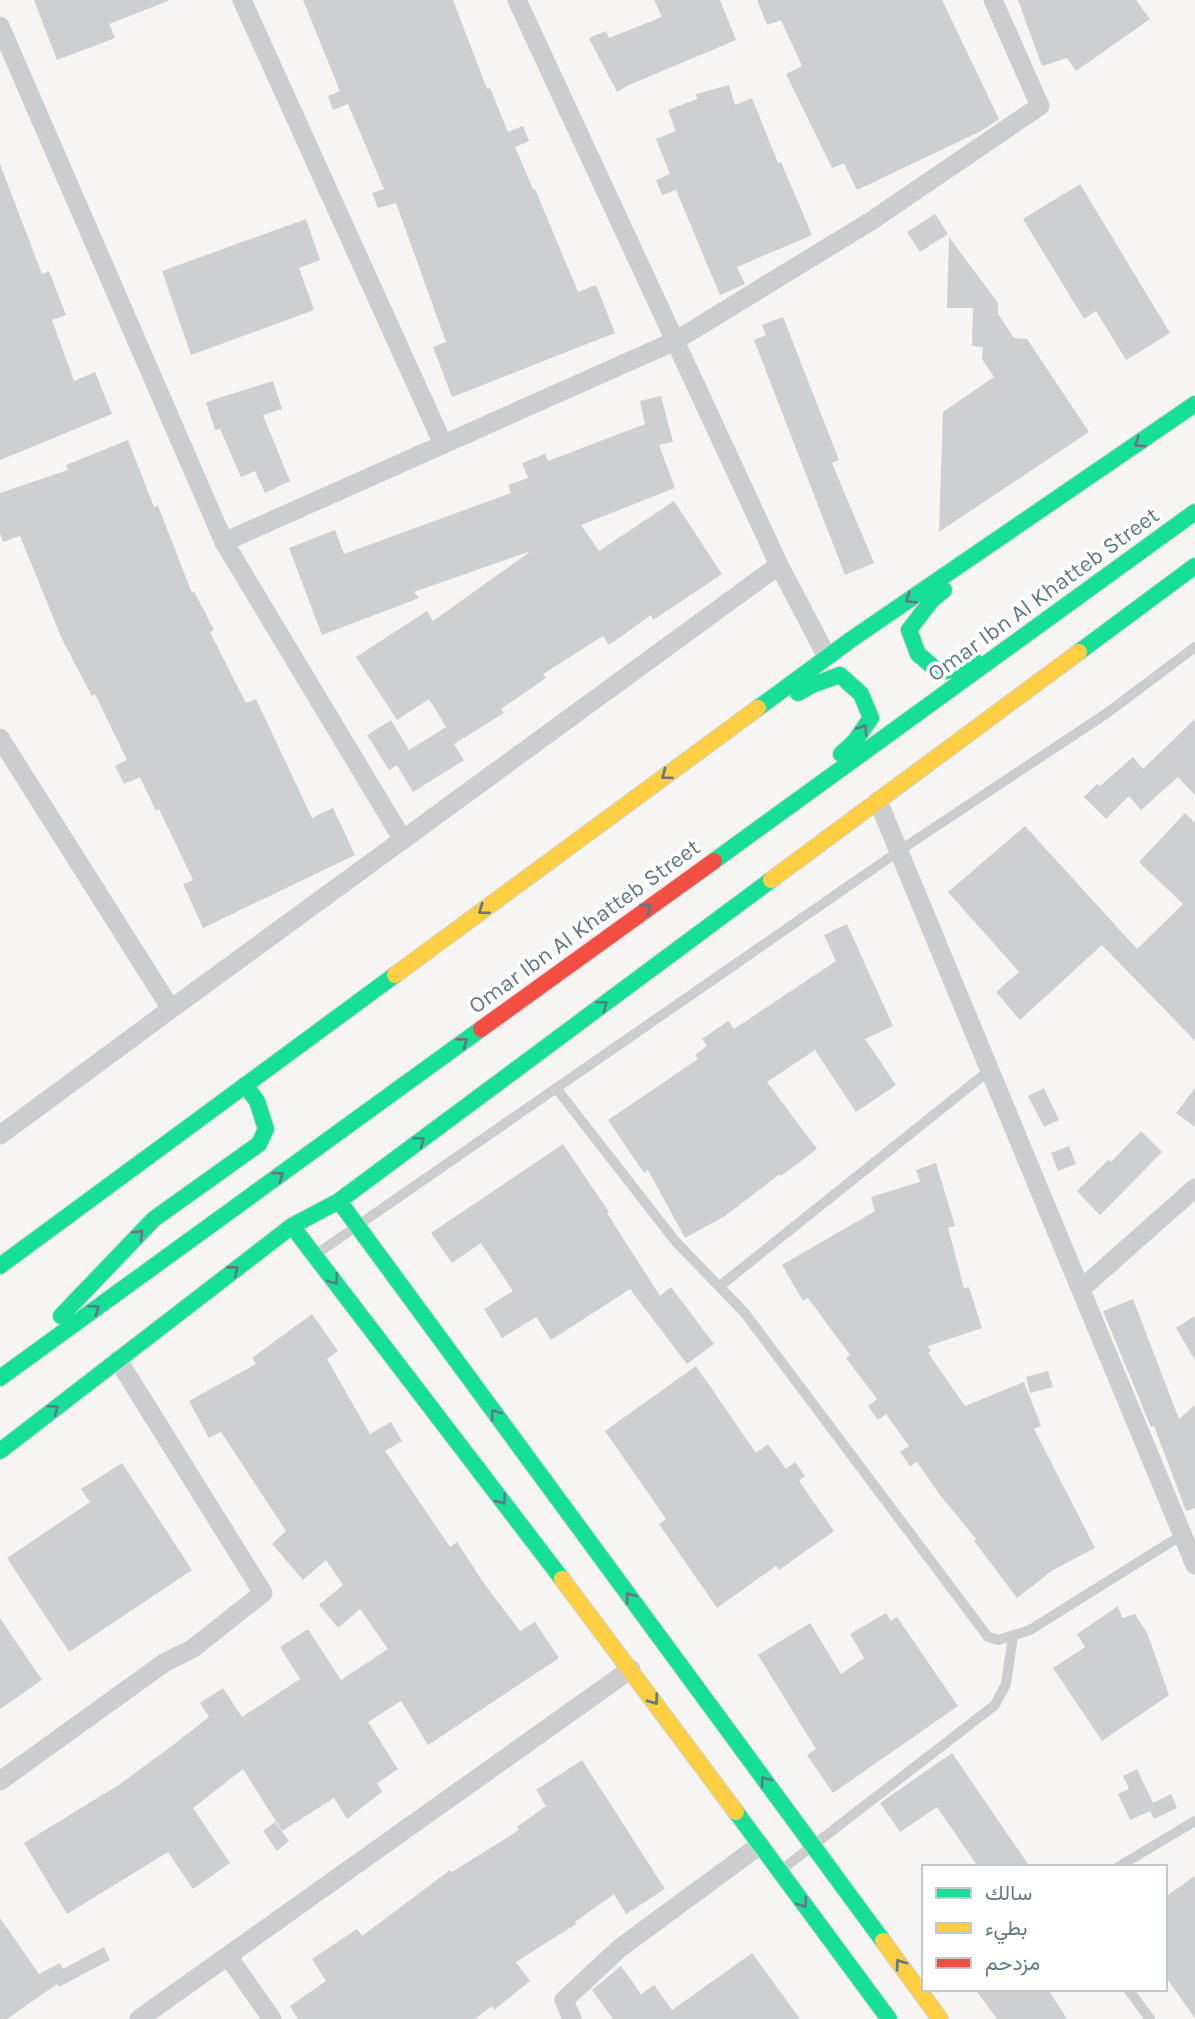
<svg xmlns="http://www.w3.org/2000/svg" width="1195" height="2019" viewBox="0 0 1195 2019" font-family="Karla,Vazirmatn,sans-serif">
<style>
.building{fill:#cecfd0}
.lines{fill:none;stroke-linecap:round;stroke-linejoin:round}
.fast-casing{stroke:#d1d2d3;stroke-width:18}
.slow-casing{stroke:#d1d2d3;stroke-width:18}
.jam-casing{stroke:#d1d2d3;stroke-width:18}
.lane{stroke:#cccdce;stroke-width:10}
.street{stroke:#cccdce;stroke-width:19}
.fast{stroke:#16e098;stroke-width:16}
.slow{stroke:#ffcf43;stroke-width:16}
.jam{stroke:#f24e42;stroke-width:16}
.oneway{stroke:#647986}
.labels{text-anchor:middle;stroke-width:7;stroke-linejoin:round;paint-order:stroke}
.street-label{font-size:23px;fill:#647986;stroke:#fff}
</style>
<rect width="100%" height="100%" fill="#f6f5f4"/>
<path class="building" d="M 34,0 L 168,0 L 168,1 L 109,24 L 115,38 L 57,60 Z
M 303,0 L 453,0 L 487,89 L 490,88 L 508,132 L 523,126 L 529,141 L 515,147 L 533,189 L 535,189 L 578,292 L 596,285 L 615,333 L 452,397 L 433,347 L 446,342 L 396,203 L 378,208 L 372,193 L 384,189 L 348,104 L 333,110 L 328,96 L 340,91 Z
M 654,0 L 720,0 L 736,40 L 629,85 L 617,92 L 589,38 L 606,31 L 609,38 L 662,17 Z
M 757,0 L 942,0 L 999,119 L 981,131 L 857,190 L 844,163 L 832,168 L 786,74 L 802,66 L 781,20 L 767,25 Z
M 1018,0 L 1136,0 L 1150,19 L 1076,71 L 1067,58 L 1042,66 Z
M 729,85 L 735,105 L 752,98 L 778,163 L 781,162 L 812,235 L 737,267 L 745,284 L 720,295 L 676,190 L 662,195 L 656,180 L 670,174 L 656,139 L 676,131 L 668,110 L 697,99 L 696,94 Z
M 0,164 L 42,274 L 49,271 L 66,315 L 52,320 L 74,381 L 95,372 L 112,414 L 0,460 Z
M 1080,184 L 1170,333 L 1126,360 L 1096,311 L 1084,319 L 1023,219 Z
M 935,214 L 948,234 L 920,252 L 907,232 Z
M 306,219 L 320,260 L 299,268 L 314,310 L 191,355 L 162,271 Z
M 949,237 L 998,303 L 998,314 L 1014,338 L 1027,339 L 1089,432 L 939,532 L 943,412 L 994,377 L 982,359 L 983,347 L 972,346 L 973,308 L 947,308 Z
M 783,317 L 839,460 L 832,463 L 874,563 L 845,575 L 754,340 L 766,335 L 762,325 Z
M 273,381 L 282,409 L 263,415 L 290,481 L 265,493 L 255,471 L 241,477 L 220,429 L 215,430 L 206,402 Z
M 661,396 L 673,442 L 659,445 L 675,488 L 581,525 L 599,551 L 674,501 L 722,574 L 653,620 L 651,615 L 609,645 L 603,636 L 543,674 L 546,678 L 501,709 L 504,713 L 454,744 L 464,760 L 413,792 L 397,765 L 389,770 L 367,735 L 391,720 L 409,750 L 446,727 L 429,699 L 397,720 L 356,657 L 427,611 L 433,621 L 531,551 L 414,592 L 419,598 L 322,635 L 289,548 L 335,530 L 344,554 L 511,493 L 508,485 L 528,478 L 522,463 L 545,454 L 548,461 L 645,424 L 640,401 Z
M 128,440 L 154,507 L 158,506 L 192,593 L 194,591 L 214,630 L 210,632 L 246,703 L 256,699 L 312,818 L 333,808 L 355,855 L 203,928 L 183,884 L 193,880 L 159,809 L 156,811 L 140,777 L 124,784 L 115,766 L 127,760 L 95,694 L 92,696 L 62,639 L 20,536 L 3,542 L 0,533 L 0,493 L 68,470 L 66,465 Z
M 1195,719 L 1195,795 L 1178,777 L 1141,810 L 1129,796 L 1106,819 L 1084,797 L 1097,784 L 1100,786 L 1133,757 L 1143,769 Z
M 1185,813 L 1195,823 L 1195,1041 L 1102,945 L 1020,1020 L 996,992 L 1019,972 L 948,892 L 1025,826 L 1137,949 L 1183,904 L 1139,862 Z
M 847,924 L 893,1026 L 865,1039 L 896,1085 L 856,1112 L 815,1050 L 767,1082 L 817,1149 L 781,1176 L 780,1174 L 725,1216 L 685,1238 L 648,1170 L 644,1173 L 608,1120 L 698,1059 L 695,1055 L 707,1046 L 702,1039 L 728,1021 L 734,1029 L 836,961 L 824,935 Z
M 1044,1088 L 1059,1120 L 1044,1127 L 1028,1096 Z
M 1195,1088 L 1195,1127 L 1176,1113 Z
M 1141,1131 L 1162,1152 L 1100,1215 L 1077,1191 L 1108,1160 L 1111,1162 Z
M 563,1144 L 609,1212 L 607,1213 L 660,1296 L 671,1287 L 714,1344 L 687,1364 L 630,1289 L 551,1340 L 536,1317 L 502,1338 L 484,1309 L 513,1291 L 481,1243 L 452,1263 L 431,1233 Z
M 1069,1146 L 1076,1164 L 1058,1171 L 1051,1153 Z
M 936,1163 L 955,1226 L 948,1228 L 964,1288 L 969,1287 L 982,1328 L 928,1346 L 931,1351 L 928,1353 L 965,1406 L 1024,1382 L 1041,1426 L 1034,1429 L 1095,1548 L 1053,1570 L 1017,1598 L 974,1541 L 976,1539 L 940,1495 L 917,1462 L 910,1466 L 900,1452 L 909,1446 L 886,1414 L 878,1420 L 868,1406 L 877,1399 L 846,1358 L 850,1355 L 808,1298 L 803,1301 L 782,1265 L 875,1211 L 871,1197 L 920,1182 L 916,1170 Z
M 1133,1299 L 1179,1419 L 1195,1405 L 1195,1508 L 1186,1511 L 1154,1426 L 1151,1427 L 1103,1311 Z
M 312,1314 L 338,1351 L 327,1359 L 370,1434 L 391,1422 L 402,1441 L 385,1451 L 450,1547 L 457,1542 L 485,1585 L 520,1631 L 535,1622 L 559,1658 L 428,1745 L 401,1701 L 368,1722 L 398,1769 L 377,1783 L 382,1792 L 347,1819 L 334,1798 L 282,1831 L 243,1769 L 193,1808 L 230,1863 L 193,1889 L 168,1852 L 67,1914 L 24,1843 L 120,1784 L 169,1748 L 209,1717 L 200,1703 L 223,1688 L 242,1717 L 300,1679 L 280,1647 L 308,1629 L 341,1680 L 388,1649 L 360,1609 L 338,1628 L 319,1605 L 343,1585 L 326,1560 L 303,1580 L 272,1544 L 286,1531 L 221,1432 L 209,1438 L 189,1401 L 256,1364 L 252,1358 Z
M 1195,1316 L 1195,1360 L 1176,1328 Z
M 696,1366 L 756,1453 L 768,1444 L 786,1469 L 795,1462 L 805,1476 L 799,1481 L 834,1531 L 779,1570 L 776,1566 L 717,1608 L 659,1524 L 666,1519 L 605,1431 Z
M 1048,1371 L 1053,1387 L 1030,1393 L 1026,1377 Z
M 122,1463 L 192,1570 L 69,1652 L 7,1558 L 90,1502 L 81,1489 Z
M 1118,1606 L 1122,1618 L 1135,1614 L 1148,1635 L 1169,1695 L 1102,1741 L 1053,1668 L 1085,1647 L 1077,1634 Z
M 886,1613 L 891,1621 L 897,1617 L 958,1706 L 833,1793 L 807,1755 L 816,1749 L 758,1655 L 810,1623 L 841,1674 L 864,1658 L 850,1634 Z
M 0,1618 L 42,1680 L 0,1709 Z
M 952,1753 L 1030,1867 L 978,1867 L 937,1807 L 900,1832 L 880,1803 Z
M 582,1760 L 665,1889 L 626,1914 L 614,1894 L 575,1922 L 576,1924 L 516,1962 L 530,1981 L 494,2010 L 492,2006 L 475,2019 L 298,2019 L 290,2006 L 326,1981 L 312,1959 L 357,1929 L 362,1936 L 450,1870 L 452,1872 L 519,1830 L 517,1827 L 546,1806 L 536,1790 Z
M 1137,1769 L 1153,1803 L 1171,1794 L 1177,1808 L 1154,1819 L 1150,1811 L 1130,1820 L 1118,1794 L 1129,1789 L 1123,1776 Z
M 275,1822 L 289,1841 L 277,1851 L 263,1831 Z
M 1195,1876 L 1195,2018 L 1165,1976 L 1165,1897 Z
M 0,1918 L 39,1974 L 60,1963 L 63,1969 L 104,1947 L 110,1960 L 59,1987 L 57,1984 L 7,2019 L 0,2019 Z
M 752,1953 L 800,2019 L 613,2019 L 592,1990 L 621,1966 L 641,1994 L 654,1985 L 672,2010 Z
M 975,1989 L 1048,1989 L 1067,2019 L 997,2019 Z"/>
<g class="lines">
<g class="fast-casing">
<path id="fast" d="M 944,590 L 932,600 L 909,630 L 918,654 L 939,672 L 967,668 L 976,662
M 1079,652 L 1195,566
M 798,693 L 812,685 L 840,675 L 861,694 L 871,718 L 855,741 L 841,754
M 758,708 L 852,639 L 1195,404
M 714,861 L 1195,512
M 339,1201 L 883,1941
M 292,1226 L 562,1579
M 0,1266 L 395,975
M 61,1316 L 154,1219 L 259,1144 L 266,1129 L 257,1101 L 245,1085
M 0,1378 L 481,1029
M 0,1451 L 292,1226 L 339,1201 L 771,880
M 736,1812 L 889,2019"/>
</g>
<g class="slow-casing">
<path id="slow" d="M 771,880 L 1079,652
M 395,975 L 758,708
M 562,1579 L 736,1812
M 883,1941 L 940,2019"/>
</g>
<g class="jam-casing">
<path id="jam" d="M 481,1029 L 714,861"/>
</g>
<path class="lane" d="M 556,1088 L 676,1242 L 744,1312 L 988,1637 L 998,1640 L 1030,1630 L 1182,1535
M 315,1255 L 899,851 L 1107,713 L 1195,647
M 720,1286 L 990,1070
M 1118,1867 L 1195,1821
M 780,1871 L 995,1705 L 1006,1684 L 1013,1636
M 1128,1989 L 1150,2019"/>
<path class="street" d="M 242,0 L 443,444
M 517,0 L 779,565 L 827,657
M 0,26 L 224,542 L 403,840
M 224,542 L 675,341 L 871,221 L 1040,106 L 993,0
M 0,738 L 171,1009 L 0,1135
M 878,801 L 1195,1565
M 171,1009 L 779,565
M 1081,1289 L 1195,1188
M 0,1781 L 164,1663 L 192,1649 L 263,1593 L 118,1360
M 228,1956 L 272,2019
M 139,2019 L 631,1669
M 572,2019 L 564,2000 L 620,1948 L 760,1845"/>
<use href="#fast" class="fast"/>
<use href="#slow" class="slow"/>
<use href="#jam" class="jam"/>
</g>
<defs><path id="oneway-chevron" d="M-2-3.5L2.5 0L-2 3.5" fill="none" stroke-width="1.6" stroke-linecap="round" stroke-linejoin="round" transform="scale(1.75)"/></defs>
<g class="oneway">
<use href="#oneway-chevron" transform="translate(1139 443) rotate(146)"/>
<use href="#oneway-chevron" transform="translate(910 599) rotate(146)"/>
<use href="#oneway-chevron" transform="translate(863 729) rotate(-57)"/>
<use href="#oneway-chevron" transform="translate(666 775) rotate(144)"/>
<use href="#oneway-chevron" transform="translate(647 908) rotate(-36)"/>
<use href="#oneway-chevron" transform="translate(483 910) rotate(144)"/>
<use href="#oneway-chevron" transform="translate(603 1005) rotate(-37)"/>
<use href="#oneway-chevron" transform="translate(463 1042) rotate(-36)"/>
<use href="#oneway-chevron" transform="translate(420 1141) rotate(-37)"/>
<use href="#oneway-chevron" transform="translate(279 1176) rotate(-36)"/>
<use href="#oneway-chevron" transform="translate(139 1234) rotate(-46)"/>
<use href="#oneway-chevron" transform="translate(234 1270) rotate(-38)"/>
<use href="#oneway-chevron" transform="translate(334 1280) rotate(53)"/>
<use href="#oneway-chevron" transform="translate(95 1309) rotate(-36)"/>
<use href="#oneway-chevron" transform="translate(54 1409) rotate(-38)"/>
<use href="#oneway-chevron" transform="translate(495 1414) rotate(-126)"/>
<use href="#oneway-chevron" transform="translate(502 1500) rotate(53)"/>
<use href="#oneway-chevron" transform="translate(630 1597) rotate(-126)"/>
<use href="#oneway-chevron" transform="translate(654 1700) rotate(54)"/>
<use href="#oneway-chevron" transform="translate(765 1781) rotate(-126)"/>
<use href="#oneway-chevron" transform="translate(803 1903) rotate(54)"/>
<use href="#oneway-chevron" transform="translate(900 1964) rotate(-126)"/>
</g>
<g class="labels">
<g class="street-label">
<text transform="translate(1043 594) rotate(-36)" y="8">Omar Ibn Al Khatteb Street</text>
<text transform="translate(584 926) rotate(-36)" y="8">Omar Ibn Al Khatteb Street</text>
</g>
</g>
<rect x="922" y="1865" width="245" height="126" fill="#ffffff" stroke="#c1c9cf" stroke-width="2"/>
<rect x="936" y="1888" width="35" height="10" fill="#16e098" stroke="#c1c9cf" stroke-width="2"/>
<text x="985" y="1900" font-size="21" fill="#647986">سالك</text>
<rect x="936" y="1923" width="35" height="10" fill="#ffcf43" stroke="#c1c9cf" stroke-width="2"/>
<text x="985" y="1935" font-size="21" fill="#647986">بطيء</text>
<rect x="936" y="1958" width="35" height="10" fill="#f24e42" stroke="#c1c9cf" stroke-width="2"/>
<text x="985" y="1970" font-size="21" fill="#647986">مزدحم</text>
</svg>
